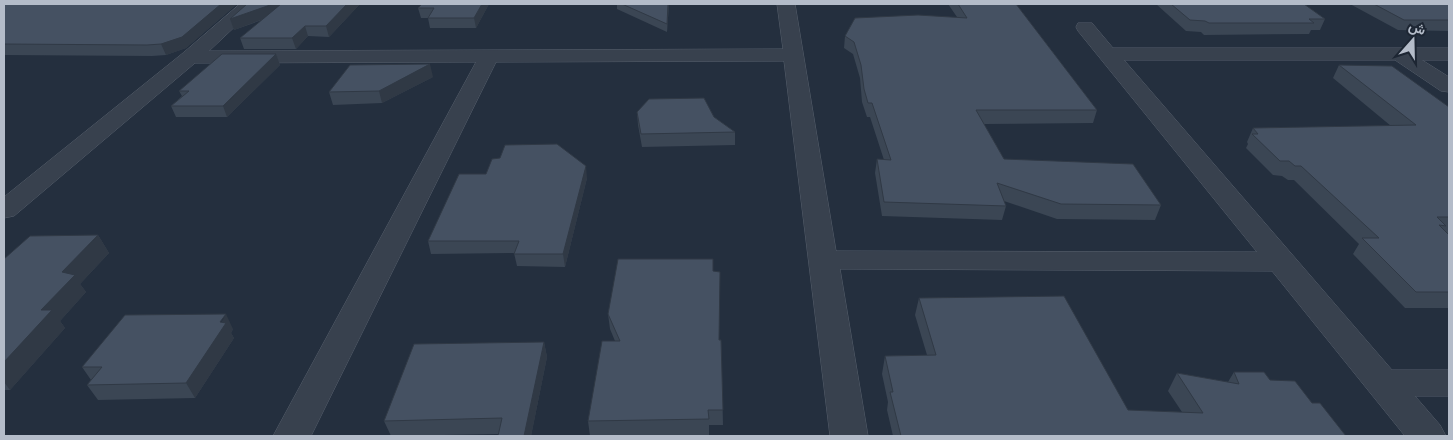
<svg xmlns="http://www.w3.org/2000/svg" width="1453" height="440" viewBox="0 0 1453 440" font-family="Signika,Vazirmatn,sans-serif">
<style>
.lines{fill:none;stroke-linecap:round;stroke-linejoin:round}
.street-casing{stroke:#565f6c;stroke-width:1}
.street{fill:#38414e;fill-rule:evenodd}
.wall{fill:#3b4654}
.shaded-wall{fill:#303945}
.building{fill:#455162;stroke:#303945}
</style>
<rect width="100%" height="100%" fill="#242f3e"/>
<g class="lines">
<g class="street-casing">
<path id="street" d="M 240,4 L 259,4 L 209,51 L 783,49 L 777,4 L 795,4 L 836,251 L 1257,252 L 1078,31 L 1076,27 L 1078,23 L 1092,23 L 1113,48 L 1449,48 L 1449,60 L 1422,60 L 1449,77 L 1449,92 L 1441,91 L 1395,60 L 1124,60 L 1392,370 L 1449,370 L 1449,396 L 1415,396 L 1440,425 L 1446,436 L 1405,436 L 1272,271 L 840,269 L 868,436 L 830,436 L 784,61 L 496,62 L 311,436 L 273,436 L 476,62 L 195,63 L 14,216 L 4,218 L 4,197 L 183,53 Z"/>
</g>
<use href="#street" class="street"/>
</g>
<path class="wall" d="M 4,4 L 237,4 L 186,48 L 166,55 L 152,56 L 4,55 Z
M 360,4 L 329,37 L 308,36 L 296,49 L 244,49 L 240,38 L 262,20 L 234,30 L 230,19 Z
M 422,4 L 489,4 L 476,28 L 430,28 L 428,18 L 421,18 L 418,8 Z
M 617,4 L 669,4 L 667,32 L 617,9 Z
M 948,4 L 1016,4 L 1097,110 L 1093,123 L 984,124 L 1004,159 L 1161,205 L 1155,220 L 1057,219 L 1004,201 L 1006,206 L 1002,220 L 882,216 L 875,173 L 877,159 L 884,160 L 870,117 L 867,117 L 862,102 L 860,78 L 853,54 L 844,48 L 845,36 L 957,17 Z
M 1156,4 L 1304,4 L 1325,19 L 1320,30 L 1311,30 L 1309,34 L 1204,35 L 1201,32 L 1186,31 Z
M 1350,4 L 1449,4 L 1449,31 L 1398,30 Z
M 276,54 L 280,65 L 227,117 L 176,117 L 171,106 L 182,96 L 179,91 Z
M 1339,65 L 1449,107 L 1449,233 L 1447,233 L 1449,235 L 1449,308 L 1405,308 L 1353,254 L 1359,244 L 1294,180 L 1288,180 L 1282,176 L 1273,175 L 1246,148 L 1248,144 L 1247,142 L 1253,128 L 1391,126 L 1333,78 Z
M 433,77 L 382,103 L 333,105 L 329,92 Z
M 637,112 L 714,117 L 735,132 L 735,145 L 642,147 L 638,125 Z
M 587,178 L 565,267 L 517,266 L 514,253 L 431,254 L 428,241 Z
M 98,235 L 109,253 L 80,284 L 86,292 L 60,321 L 65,328 L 10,390 L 4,390 L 4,259 Z
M 919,298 L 1128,410 L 1182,412 L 1168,391 L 1177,373 L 1228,382 L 1234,372 L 1270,380 L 1312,403 L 1346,436 L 893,436 L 887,410 L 888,402 L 882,374 L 885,356 L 927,355 L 915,315 Z
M 608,314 L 721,340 L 723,425 L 709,425 L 709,435 L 590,436 L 588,421 L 615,341 L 610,329 Z
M 233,329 L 231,333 L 234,338 L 195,398 L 98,400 L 87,385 L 91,380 L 82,367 Z
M 544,342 L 547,357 L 531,436 L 498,436 L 498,434 L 391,436 L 384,421 Z"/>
<path class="shaded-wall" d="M 221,4 L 237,4 L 186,48 L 166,55 L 161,44 Z
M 273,4 L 288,4 L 290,9 L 234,30 L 230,19 Z
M 347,4 L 360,4 L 329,37 L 326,26 Z
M 482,4 L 489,4 L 476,28 L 474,18 Z
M 668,4 L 669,4 L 667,32 L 667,24 Z
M 305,26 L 308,36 L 296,49 L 292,38 Z
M 276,54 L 280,65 L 227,117 L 223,106 Z
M 430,64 L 433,77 L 382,103 L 379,91 Z
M 586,166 L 587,178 L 565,267 L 563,254 Z
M 98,235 L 109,253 L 80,284 L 86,292 L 60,321 L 65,328 L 10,390 L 4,382 L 4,362 L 41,310 L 62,272 Z
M 226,314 L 233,329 L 231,333 L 234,338 L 195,398 L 186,383 Z
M 544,342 L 547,357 L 531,436 L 524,436 Z"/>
<path class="building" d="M 4,4 L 221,4 L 182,37 L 161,44 L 147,45 L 4,44 Z
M 247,4 L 273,4 L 230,19 Z
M 281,4 L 347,4 L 326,26 L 305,26 L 292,38 L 240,38 Z
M 422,4 L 482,4 L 474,18 L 428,18 L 434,8 L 418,8 Z
M 622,4 L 668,4 L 667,24 Z
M 958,4 L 1016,4 L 1097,110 L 976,110 L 1004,159 L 1133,164 L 1161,205 L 1061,204 L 997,183 L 1006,206 L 884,202 L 877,159 L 891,160 L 872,103 L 868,103 L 864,89 L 861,65 L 854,42 L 845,36 L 855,18 L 918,15 L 967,18 Z
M 1171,4 L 1304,4 L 1325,19 L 1309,19 L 1314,23 L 1209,23 L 1205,21 L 1190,20 Z
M 1374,4 L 1449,4 L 1449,20 L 1404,20 Z
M 222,54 L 276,54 L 223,106 L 171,106 L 189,91 L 179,91 Z
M 430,64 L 379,91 L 329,92 L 350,65 Z
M 1339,65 L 1392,66 L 1449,107 L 1449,217 L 1437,217 L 1446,226 L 1439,225 L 1449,235 L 1449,292 L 1416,292 L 1362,238 L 1379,238 L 1301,166 L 1295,166 L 1289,161 L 1280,161 L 1252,134 L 1258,134 L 1253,128 L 1416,125 Z
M 704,98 L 714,117 L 735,132 L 641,134 L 637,112 L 649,99 Z
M 557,144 L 586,166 L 563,254 L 514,254 L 519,241 L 428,241 L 459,174 L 486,174 L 492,159 L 500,158 L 505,145 Z
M 98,235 L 62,272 L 75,275 L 41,310 L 52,310 L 4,362 L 4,259 L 30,236 Z
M 618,259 L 713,259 L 713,271 L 720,272 L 719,340 L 721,340 L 723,410 L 708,410 L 709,419 L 588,421 L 602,341 L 620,341 L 608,314 Z
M 1064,296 L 1128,410 L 1203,413 L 1177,373 L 1239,384 L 1234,372 L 1264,372 L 1270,380 L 1295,381 L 1312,403 L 1320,403 L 1346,436 L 901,436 L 890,392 L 893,392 L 885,356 L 936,355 L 919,298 Z
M 226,314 L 220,322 L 226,323 L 186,383 L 87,385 L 102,367 L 82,367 L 125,315 Z
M 544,342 L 524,436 L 498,436 L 502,418 L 384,421 L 414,344 Z"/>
<rect width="1453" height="440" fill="none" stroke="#b4bcc9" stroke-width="10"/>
<g transform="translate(1413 40) rotate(20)" stroke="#1d2633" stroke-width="4" paint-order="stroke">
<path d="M0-4L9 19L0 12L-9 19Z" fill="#b4bcc9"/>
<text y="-8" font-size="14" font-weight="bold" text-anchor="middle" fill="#b4bcc9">ش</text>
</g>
</svg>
